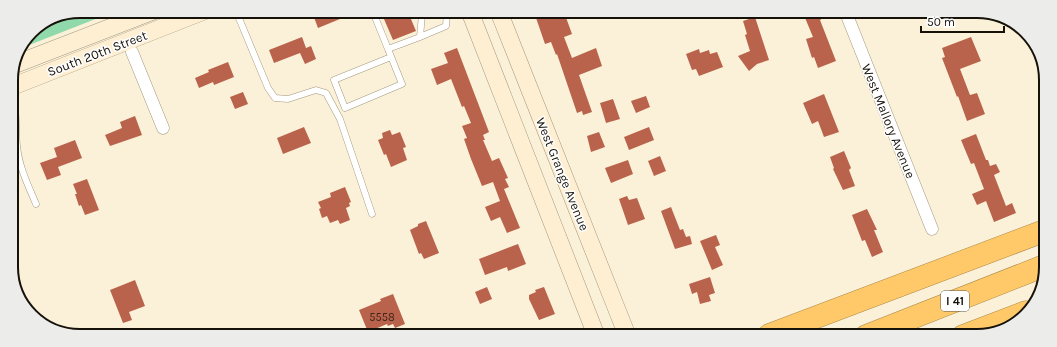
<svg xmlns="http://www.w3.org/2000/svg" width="1057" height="347" viewBox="0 0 1057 347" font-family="Karla,sans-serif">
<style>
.green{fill:#90d9ab}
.building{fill:#b9624c}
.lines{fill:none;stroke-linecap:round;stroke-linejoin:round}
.lane-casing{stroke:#a39a82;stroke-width:7}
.street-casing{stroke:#a39a82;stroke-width:13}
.secondary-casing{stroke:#a39a82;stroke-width:18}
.highway-casing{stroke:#ad8948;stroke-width:23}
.lane{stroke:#fff;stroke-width:6}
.street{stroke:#fff;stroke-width:12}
.secondary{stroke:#ffefd2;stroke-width:17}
.highway{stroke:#ffc96a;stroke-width:22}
.labels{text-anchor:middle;stroke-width:3;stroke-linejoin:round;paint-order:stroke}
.number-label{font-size:11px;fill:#3f261a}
.shield{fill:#fff;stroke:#5c5954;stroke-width:1}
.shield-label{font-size:12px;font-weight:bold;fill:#16120a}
.street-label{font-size:13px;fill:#16120a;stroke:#fff}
.rim{fill:none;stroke:#16120a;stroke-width:2}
</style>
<rect width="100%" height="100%" fill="#fbf1d8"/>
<path class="green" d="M 80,11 L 116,11 L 24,47 L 31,31 L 54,16 Z"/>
<path class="building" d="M 312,12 L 357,12 L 318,28 Z
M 381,12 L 408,12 L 416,31 L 393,40 Z
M 534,12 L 564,12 L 572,34 L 564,37 L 572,58 L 596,48 L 602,66 L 579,75 L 592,112 L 583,115 L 582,111 L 577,113 L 557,54 L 556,55 L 551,42 L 545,44 Z
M 803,13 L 818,13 L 821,20 L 820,20 L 836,61 L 818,68 L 814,57 L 812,58 L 806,39 L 813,37 Z
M 755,17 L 769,60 L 757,64 L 749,71 L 738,56 L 750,51 L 745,35 L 747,34 L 743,21 Z
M 302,37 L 306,48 L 311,46 L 316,59 L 305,64 L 300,53 L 274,63 L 269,50 Z
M 971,37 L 981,61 L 960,69 L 970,95 L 977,93 L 985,114 L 967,121 L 958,96 L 957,97 L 942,58 L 945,57 L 942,48 Z
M 457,48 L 489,132 L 483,135 L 485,140 L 483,140 L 492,161 L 499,158 L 508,178 L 505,179 L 509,187 L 504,189 L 520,228 L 507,233 L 500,217 L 491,221 L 485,207 L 500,201 L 493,182 L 482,186 L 471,159 L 464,139 L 467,138 L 462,126 L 471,123 L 464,106 L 462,107 L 451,79 L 437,85 L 431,69 L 448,63 L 444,53 Z
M 699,49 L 700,53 L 709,50 L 710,54 L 717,52 L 723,67 L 699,76 L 696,69 L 692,70 L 686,54 Z
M 228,62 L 234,77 L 214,85 L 213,82 L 199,88 L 195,78 L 209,72 L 208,70 Z
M 243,92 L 248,104 L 235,109 L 230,97 Z
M 824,94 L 839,132 L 824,137 L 818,121 L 812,124 L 803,103 Z
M 646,96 L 650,107 L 636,113 L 631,101 Z
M 613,99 L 620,119 L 606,123 L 600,103 Z
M 135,116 L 142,135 L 110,146 L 105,135 L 122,128 L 120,122 Z
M 304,127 L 311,143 L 283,154 L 277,138 Z
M 649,127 L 654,140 L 629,150 L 624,137 Z
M 390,130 L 392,135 L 400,132 L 406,147 L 403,148 L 407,160 L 391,167 L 386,154 L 384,155 L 378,140 L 383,138 L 382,133 Z
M 599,132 L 605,147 L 591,152 L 587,136 Z
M 976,134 L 986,160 L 988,160 L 990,166 L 996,164 L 1000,172 L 994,175 L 1006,206 L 1012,203 L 1016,213 L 994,222 L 986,201 L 977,205 L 972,194 L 984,189 L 974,163 L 971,164 L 961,140 Z
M 75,140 L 82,158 L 58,167 L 61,175 L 47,180 L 40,163 L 57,157 L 54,148 Z
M 844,151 L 851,168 L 849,170 L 855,186 L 843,190 L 833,169 L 834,168 L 830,157 Z
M 660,156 L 666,171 L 654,176 L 648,161 Z
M 628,160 L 633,174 L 611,183 L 605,168 Z
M 87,179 L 99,210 L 85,215 L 81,205 L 79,206 L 75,194 L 77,194 L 73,184 Z
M 345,187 L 351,202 L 349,203 L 350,206 L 346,208 L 350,220 L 340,224 L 338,220 L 330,223 L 327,216 L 322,218 L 319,209 L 321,208 L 318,202 L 331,197 L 330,193 Z
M 627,196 L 629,200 L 637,198 L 645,219 L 628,225 L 619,199 Z
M 671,207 L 680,230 L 683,229 L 686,237 L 690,236 L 692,244 L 675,249 L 661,211 Z
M 867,209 L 877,230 L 874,230 L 883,252 L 872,257 L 865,240 L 862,241 L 852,215 Z
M 426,221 L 439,253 L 424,259 L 421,253 L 419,254 L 410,230 L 418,226 L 418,224 Z
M 716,235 L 720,245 L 715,247 L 723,265 L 712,270 L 700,241 Z
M 518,244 L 526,264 L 508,271 L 507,267 L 485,275 L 479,259 Z
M 710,277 L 715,293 L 709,295 L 711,301 L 700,304 L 697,292 L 692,294 L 689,284 Z
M 135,280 L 145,306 L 129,312 L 132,320 L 123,323 L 110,290 Z
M 487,287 L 492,299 L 480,304 L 475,292 Z
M 544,287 L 555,314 L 539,320 L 529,299 L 529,295 L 536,292 L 535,290 Z
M 393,294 L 405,324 L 395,328 L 393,324 L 388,326 L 387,324 L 368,332 L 359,310 L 381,301 L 380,299 Z"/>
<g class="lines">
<g class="lane-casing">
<path id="lane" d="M 236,11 L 268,88 L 275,98 L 288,99 L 316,90 L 326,93 L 340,119 L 372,214
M 373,12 L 388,49 L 420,37 L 422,14 L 428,12
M 420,37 L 446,26 L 447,12
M 388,49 L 402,84 L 345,108 L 334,80 L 391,57
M 11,93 C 18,110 15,128 17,146 C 19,167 28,185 36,204"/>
</g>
<g class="street-casing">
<path id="street" d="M 846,13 L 932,229
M 132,52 L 163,128"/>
</g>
<g class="secondary-casing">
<path id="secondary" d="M 470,12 L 596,335
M 499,12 L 627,335
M 16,64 L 153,11
M 11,87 L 204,11"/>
</g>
<g class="highway-casing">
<path id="highway" d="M 769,335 L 1044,231
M 866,336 L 1044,266
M 963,336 L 1026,312"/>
</g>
<use href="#lane" class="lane"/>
<use href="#street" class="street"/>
<use href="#secondary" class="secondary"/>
<use href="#highway" class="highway"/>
</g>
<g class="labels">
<g class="number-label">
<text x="382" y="321">5558</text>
</g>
<rect class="shield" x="941" y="291" width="28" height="20" rx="3"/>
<g class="shield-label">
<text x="955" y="305">I 41</text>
</g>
<g class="street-label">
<text transform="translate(97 53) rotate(-21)" y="5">South 20th Street</text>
<text transform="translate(889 121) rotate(68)" y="5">West Mallory Avenue</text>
<text transform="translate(563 174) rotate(68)" y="5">West Grange Avenue</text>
</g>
</g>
<path d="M0 0H1057V347H0ZM80 18H977A62 62 0 0 1 1039 80V267A62 62 0 0 1 977 329H80A62 62 0 0 1 18 267V80A62 62 0 0 1 80 18Z" fill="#ececeb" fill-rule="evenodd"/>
<path class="rim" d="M80 18H977A62 62 0 0 1 1039 80V267A62 62 0 0 1 977 329H80A62 62 0 0 1 18 267V80A62 62 0 0 1 80 18Z"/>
<path d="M921 26v6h83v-6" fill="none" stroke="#16120a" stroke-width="2"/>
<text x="927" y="26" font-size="12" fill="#16120a" stroke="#ffffff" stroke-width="3" paint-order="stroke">50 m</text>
</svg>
